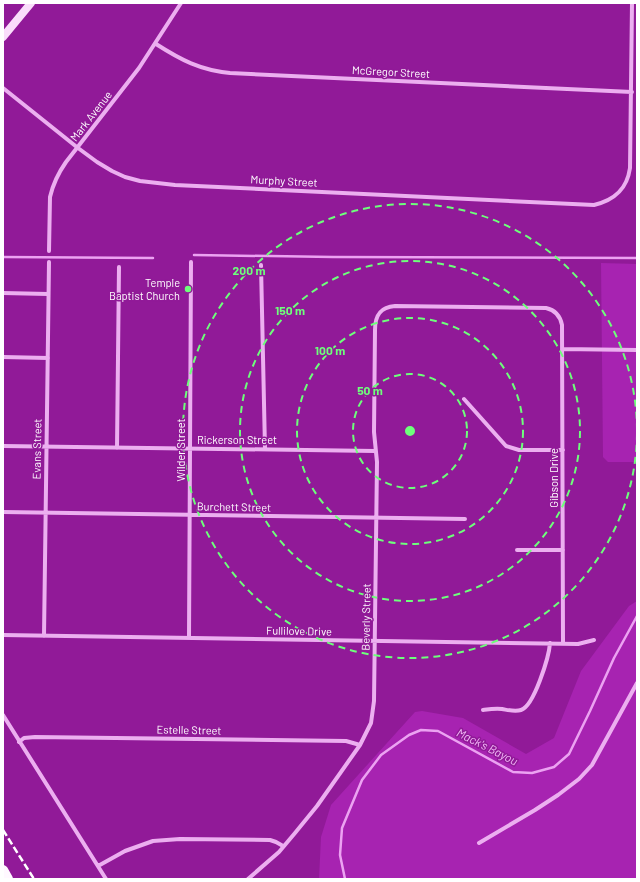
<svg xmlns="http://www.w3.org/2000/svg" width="640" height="882" viewBox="0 0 640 882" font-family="Barlow,sans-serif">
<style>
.green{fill:#a723b1}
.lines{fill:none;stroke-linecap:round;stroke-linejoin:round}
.stream{stroke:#eca2f2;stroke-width:2.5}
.minor{stroke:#ecaff0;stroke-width:4}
.secondary{stroke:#faddfb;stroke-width:8}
.primary{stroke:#fff8ff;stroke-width:10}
.rail{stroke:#fff;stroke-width:2.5;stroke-dasharray:7 3;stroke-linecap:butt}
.ring{fill:none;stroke:#6eff7b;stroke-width:2;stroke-dasharray:7 5}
.poi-dot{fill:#6eff7b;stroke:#911a98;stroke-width:1.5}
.labels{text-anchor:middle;stroke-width:3;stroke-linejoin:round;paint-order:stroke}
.street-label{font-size:11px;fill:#fff;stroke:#911a98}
.poi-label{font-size:11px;fill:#fff;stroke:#911a98;text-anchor:end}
.water-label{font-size:12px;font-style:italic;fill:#f2bbf7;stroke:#911a98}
.centre{fill:#6eff7b;stroke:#911a98;stroke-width:2}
.ring-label{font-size:12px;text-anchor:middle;font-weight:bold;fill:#6eff7b;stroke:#911a98;stroke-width:3;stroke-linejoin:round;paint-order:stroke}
</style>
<rect width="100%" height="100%" fill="#911a98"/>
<path class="green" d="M 601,263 L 637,264 L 637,462 L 608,462 L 603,457 Z
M 637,601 L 637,879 L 319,879 L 321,837 L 331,805 L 415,712 L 422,711 L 463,718 L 526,754 L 554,738 L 581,671 L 629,606 Z"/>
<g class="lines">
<path class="stream" d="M 194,255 L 333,257 L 637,258
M 3,257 L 153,258
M 345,879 L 340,855 L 342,828 L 362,780 L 381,755 L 409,735 L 421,730 L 438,731 L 513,772 L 532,773 L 554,767 L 569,754 L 590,711 L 614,658 L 637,616"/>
<path class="minor" d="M 156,44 C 181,60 200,70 230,73 L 632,92
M 3,88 L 78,148 L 97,162 L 112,171 L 125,177 L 140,181 L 175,185 L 594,205 C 615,200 627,189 630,168 L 632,3
M 49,251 L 50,197 C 53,184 59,172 66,162 L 139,68 L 181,3
M 261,265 L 265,449
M 3,293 L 48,294
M 562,349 L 637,350
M 3,357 L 48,358
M 464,399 L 506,446 L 519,450 L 563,450
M 3,446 L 375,451
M 117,448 L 119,267
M 3,512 L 465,519
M 517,550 L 563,550
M 3,635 L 578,644 L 594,640
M 44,636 L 49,262
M 189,638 L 191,262
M 483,710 C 490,709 496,708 502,709 C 508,710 515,712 521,710 C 534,706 549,657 550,643
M 3,715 L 106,879
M 19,742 L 24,738 L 35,737 L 346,741 L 360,745
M 479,843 L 535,810 L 558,795 L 579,779 L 592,765 L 637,683
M 98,866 L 125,851 L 153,841 L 180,839 L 270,840 L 276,842 L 283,846
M 248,879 L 279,852 L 295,833 L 317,806 L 360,745 L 371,723 L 374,701 L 377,462 L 374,432 L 375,330 C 375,316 380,307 395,306 L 546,308 C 555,310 560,315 562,325 L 563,643"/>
<path class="secondary" d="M 3,37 L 31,3"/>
<path class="primary" d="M 3,870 L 8,879"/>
<path class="rail" d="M 3,830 L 34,879"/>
</g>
<g class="ring">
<circle cx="410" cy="431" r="57"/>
<circle cx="410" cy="431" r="113"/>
<circle cx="410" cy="431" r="170"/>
<path d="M637 433A227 227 0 1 1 637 429"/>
</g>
<circle class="poi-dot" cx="188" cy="289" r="4"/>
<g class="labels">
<g class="street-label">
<text transform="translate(391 72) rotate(3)" y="4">McGregor Street</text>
<text transform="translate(91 116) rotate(-52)" y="4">Mark Avenue</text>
<text transform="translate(284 181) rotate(3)" y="4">Murphy Street</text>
<text x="237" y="444">Rickerson Street</text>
<text transform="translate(37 449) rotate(-89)" y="4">Evans Street</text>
<text transform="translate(181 450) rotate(-90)" y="4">Wilder Street</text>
<text transform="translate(554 478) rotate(-90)" y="4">Gibson Drive</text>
<text transform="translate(234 507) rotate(1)" y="4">Burchett Street</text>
<text transform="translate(366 617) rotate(-89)" y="4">Beverly Street</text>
<text transform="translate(299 631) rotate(1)" y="4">Fullilove Drive</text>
<text transform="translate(189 730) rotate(1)" y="4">Estelle Street</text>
</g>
<g class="poi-label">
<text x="180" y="287">Temple<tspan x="180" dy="13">Baptist Church</tspan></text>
</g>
<g class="water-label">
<text transform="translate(487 747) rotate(27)" y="4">Mack's Bayou</text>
</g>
</g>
<circle cx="410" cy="431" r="6" class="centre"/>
<g class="ring-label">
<text x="249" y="275">200 m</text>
<text x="290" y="315">150 m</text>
<text x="330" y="355">100 m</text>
<text x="370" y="395">50 m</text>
</g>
<rect width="640" height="882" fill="none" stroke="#ffffff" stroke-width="8"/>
</svg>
